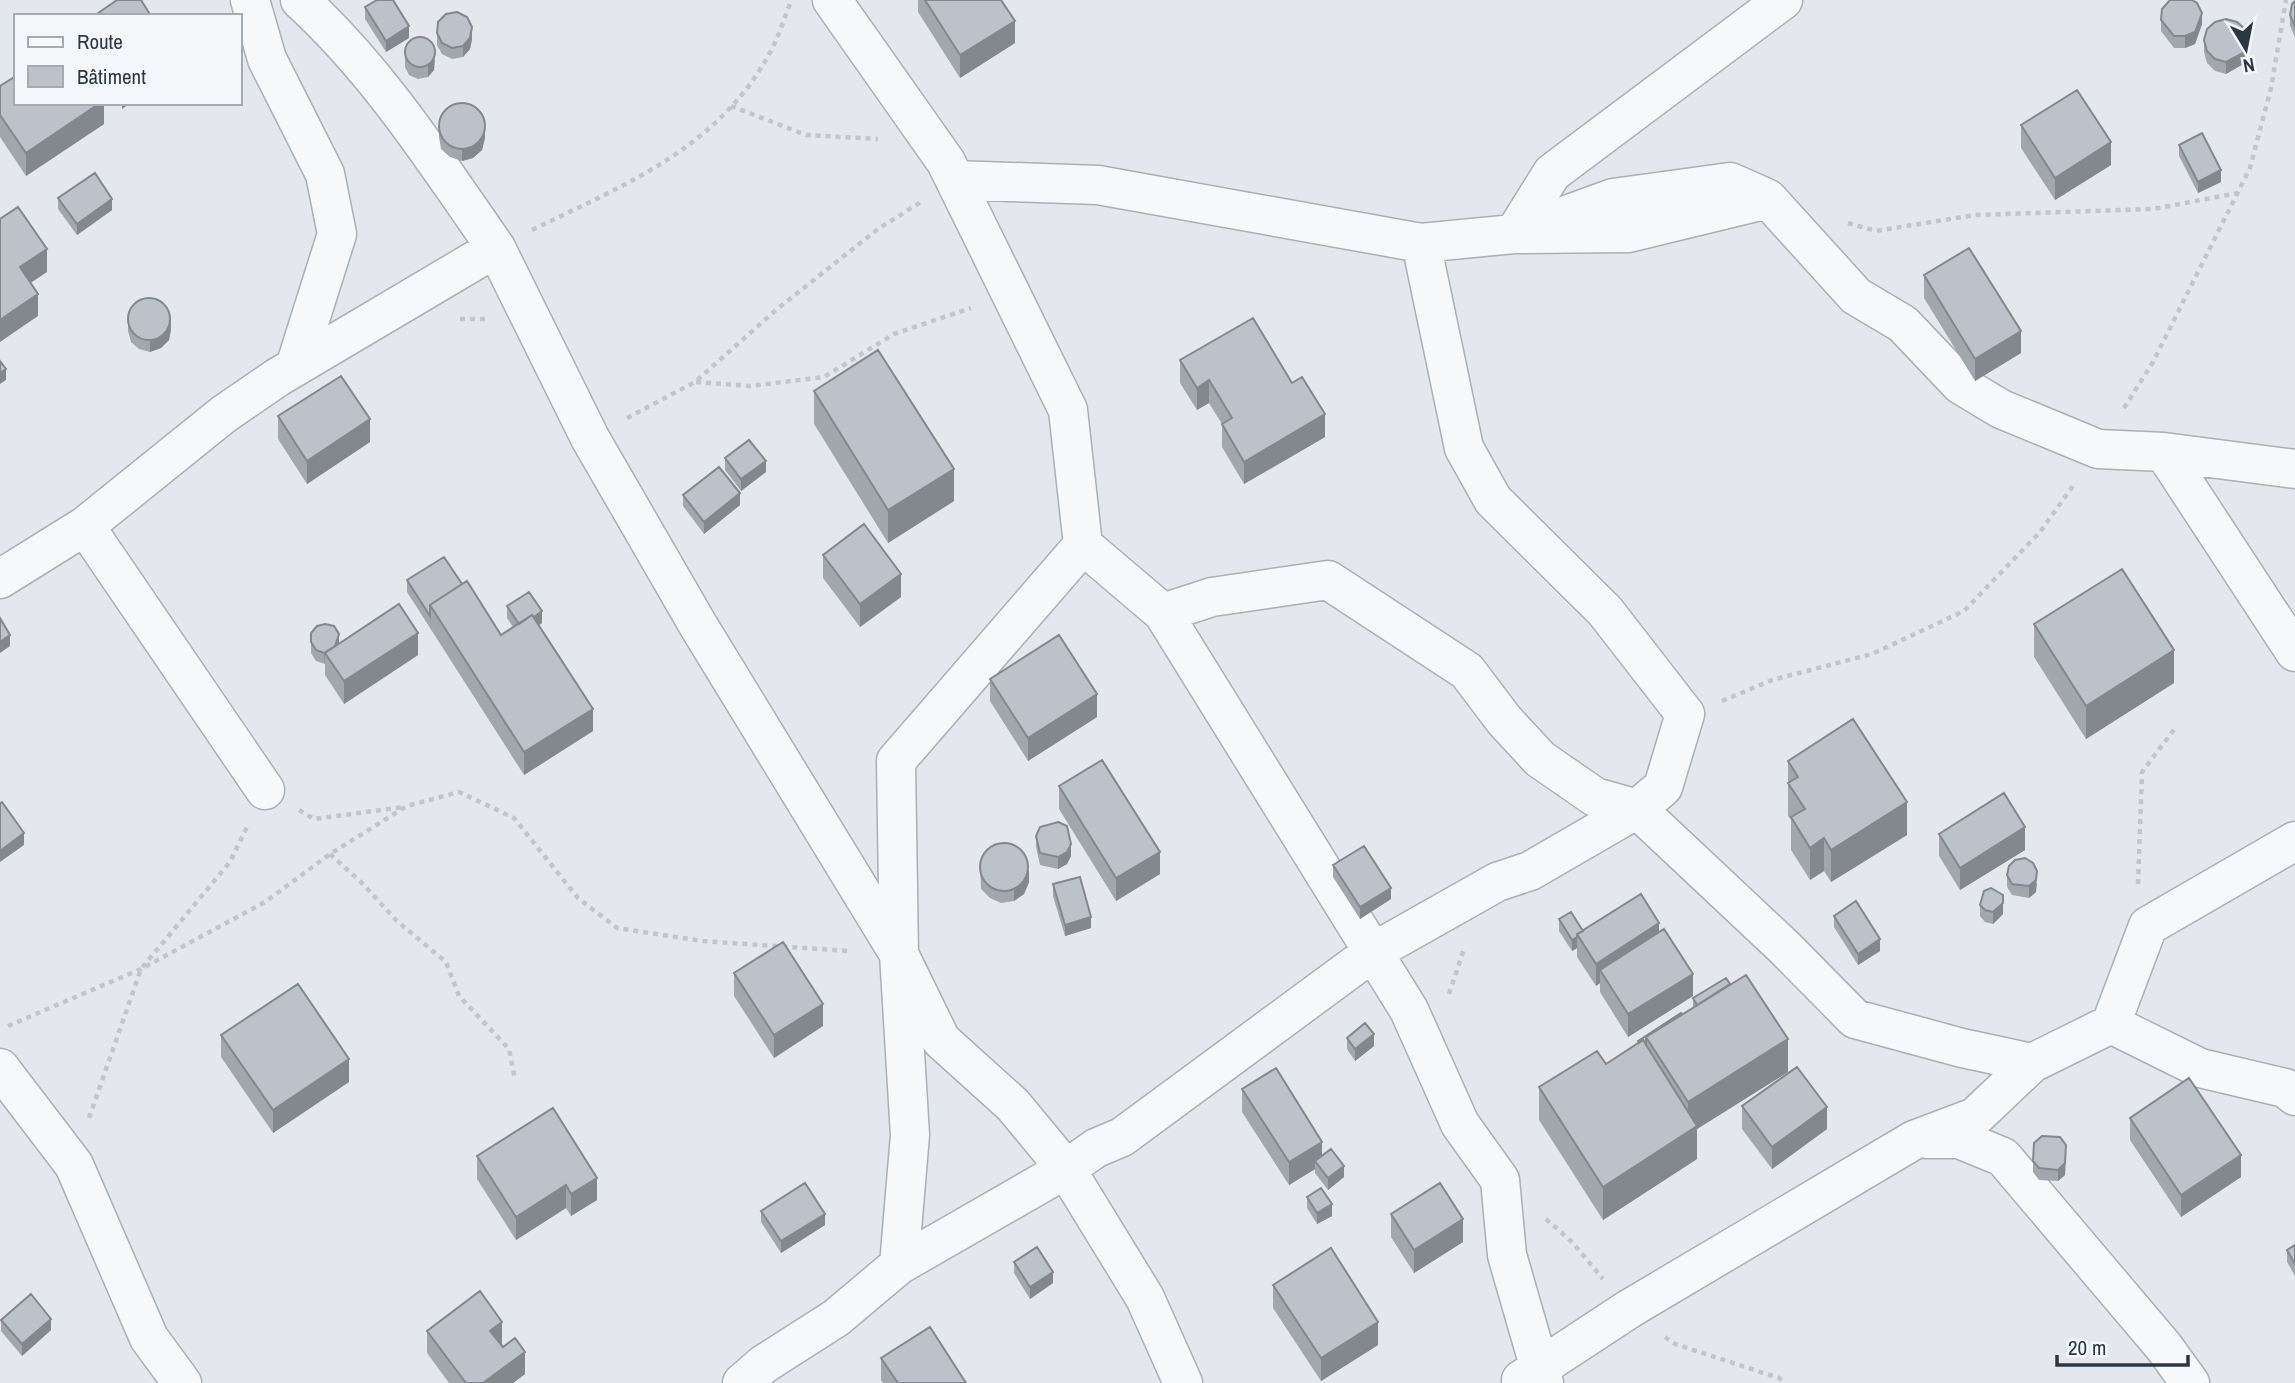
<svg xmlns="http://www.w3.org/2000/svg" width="2295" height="1383" viewBox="0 0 2295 1383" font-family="'Archivo Narrow',sans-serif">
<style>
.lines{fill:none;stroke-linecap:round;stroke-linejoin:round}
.minor-casing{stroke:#a9b0b6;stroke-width:41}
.path{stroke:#c2c6cb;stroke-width:4.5;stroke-dasharray:5 5;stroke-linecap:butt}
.minor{stroke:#f7f8fa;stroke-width:38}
.wall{fill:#a1a7ad}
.shaded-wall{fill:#83888d}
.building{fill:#bbc2c9;stroke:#83888d;stroke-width:2}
</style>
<rect width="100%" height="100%" fill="#e4e8ec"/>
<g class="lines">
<g class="minor-casing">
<path id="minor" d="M 250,0 L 267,59 L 325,174 L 337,234 L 295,367
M 832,0 L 946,162 L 1068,410 L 1083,545 L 1163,613 L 1212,597 L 1328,580 L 1467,671 L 1504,720 L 1540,759 L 1595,797 L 1637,809 L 1785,948 L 1855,1019 L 1962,1048 L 2032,1063 L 2111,1024 L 2200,1068 L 2285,1088 L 2295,1096
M 955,180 L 1098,185 L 1421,243 L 1514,234 L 1628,233 L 1768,199 L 1856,296 L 1903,324 L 1961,385 L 2001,409 L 2098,449 L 2164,452 L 2295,469
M 1764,197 L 1730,182 L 1613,198 L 1514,234 L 1552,173 L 1783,0
M 496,248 L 590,438 L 698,625 L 899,954 L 910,1135 L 899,1265
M 2164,452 L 2295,652
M 85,526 L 265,790
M 1083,545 L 896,761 L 899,954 L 941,1040 L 1013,1105 L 1066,1169 L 1145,1298 L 1183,1383
M 0,579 L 85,526 L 224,414 L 278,377 L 496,248 C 436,162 378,71 300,0
M 1163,613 L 1409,1010 L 1460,1124 L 1500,1180 L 1507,1255 L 1544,1383
M 2111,1024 L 2148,926 L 2295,841
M 0,1068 L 74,1165 L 149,1338 L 182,1383
M 1926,1139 L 1959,1139 L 2003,1157 L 2164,1347 L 2190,1383
M 1521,1380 L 1629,1309 L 1914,1140 L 1975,1117 L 2032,1063
M 742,1383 L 764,1364 L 836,1318 L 899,1265 L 1066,1169 L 1096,1148 L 1122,1137 L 1373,952 L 1497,882 L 1530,871 L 1637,809 L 1663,787 L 1685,714 L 1605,611 L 1493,500 L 1464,448 L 1421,243"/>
</g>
<path class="path" d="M 731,106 L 806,135 L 878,139
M 1848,223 L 1876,231 L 1975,215 L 2153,209 L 2238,193
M 532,230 C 626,184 720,148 772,49 C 779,35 784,19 790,4
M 460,319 L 486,319
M 696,382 L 750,386 L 824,377 L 894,334 L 971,308
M 2124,408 L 2153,362 L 2250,168 L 2271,88 L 2286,0
M 627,418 L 695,382 L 776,310 L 878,229 L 921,202
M 1722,701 L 1772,680 L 1872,654 L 1964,611 L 2040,532 L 2075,483
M 299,810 L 314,819 L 403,807
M 330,854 L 361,882 L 397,921 L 446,962 L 459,996 L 509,1049 L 515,1080
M 2138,884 L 2142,772 L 2176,727
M 1449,994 L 1464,949
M 8,1026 L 141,969 L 265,902 L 330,854 L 407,806 L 459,792 L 514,818 L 578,898 L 617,928 L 702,941 L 848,951
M 89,1118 L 141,969 L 230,862 L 248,825
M 1546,1219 L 1572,1242 L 1603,1279
M 1665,1337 L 1675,1344 L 1779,1378 L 1785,1383"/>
<use href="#minor" class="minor"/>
</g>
<path class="wall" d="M 918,0 L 1001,0 L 1015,43 L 960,78 L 918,12 Z
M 2295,1 L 2295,37 L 2290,26 L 2290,15 Z
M 365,7 L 409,38 L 386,52 L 365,19 Z
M 2161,20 L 2202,24 L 2195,44 L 2185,48 L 2174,48 L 2161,31 Z
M 437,33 L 472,39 L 470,49 L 463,57 L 452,59 L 442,54 L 437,45 Z
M 2204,40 L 2248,52 L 2245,63 L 2226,74 L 2215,71 L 2207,63 L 2204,52 Z
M 405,55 L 435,60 L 434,70 L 428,77 L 418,79 L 409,75 L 405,67 Z
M 0,86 L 104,103 L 104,124 L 26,176 L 0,137 Z
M 2021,125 L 2111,165 L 2055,200 L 2021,148 Z
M 439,126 L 485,138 L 482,150 L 473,158 L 462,161 L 450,157 L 441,149 L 439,137 Z
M 2179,145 L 2221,182 L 2198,193 L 2179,156 Z
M 58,198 L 112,210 L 77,235 L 58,209 Z
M 1924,275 L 2021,353 L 1975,381 L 1924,298 Z
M 128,320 L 171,329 L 169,340 L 161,348 L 150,352 L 139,349 L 131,342 L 128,331 Z
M 1180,360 L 1325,437 L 1244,484 L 1222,447 L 1222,424 L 1209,403 L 1197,410 L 1180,383 Z
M 814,391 L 954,501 L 888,543 L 814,424 Z
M 278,416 L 370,442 L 307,484 L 278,439 Z
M 725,458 L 766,472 L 741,491 L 725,470 Z
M 683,495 L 740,505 L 704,534 L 683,506 Z
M 823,555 L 901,597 L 860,627 L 823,578 Z
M 407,580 L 462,584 L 501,635 L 513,627 L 507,618 L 507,606 L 542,623 L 539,625 L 593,731 L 524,775 L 407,592 Z
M 2034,624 L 2174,683 L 2086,739 L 2034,657 Z
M 311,633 L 339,643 L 418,655 L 344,704 L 325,675 L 325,664 L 316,661 L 311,653 Z
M 990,679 L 1097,717 L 1028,761 L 990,701 Z
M 1788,761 L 1907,835 L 1831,882 L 1824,871 L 1810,880 L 1791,850 L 1791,820 L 1788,816 Z
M 1059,786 L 1160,874 L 1116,901 L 1059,809 Z
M 1939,834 L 2025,850 L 1960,890 L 1939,856 Z
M 1036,836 L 1071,856 L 1067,864 L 1058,869 L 1040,865 L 1036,847 Z
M 980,864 L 1029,882 L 1024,894 L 1014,901 L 1001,903 L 990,898 L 981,889 Z
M 1333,865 L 1391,899 L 1360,919 L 1333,877 Z
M 2007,875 L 2037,883 L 2036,892 L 2029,898 L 2012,895 L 2007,887 Z
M 1053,884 L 1091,928 L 1065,936 L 1053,896 Z
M 1980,905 L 2003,914 L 1993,924 L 1985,922 L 1980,916 Z
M 1834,916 L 1880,951 L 1858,965 L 1834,927 Z
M 1559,919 L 1583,931 L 1659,932 L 1693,996 L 1628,1037 L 1600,992 L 1600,983 L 1596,986 L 1577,957 L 1577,948 L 1572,951 L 1559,931 Z
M 734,973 L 823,1026 L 774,1058 L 734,996 Z
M 1693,998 L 1788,1072 L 1697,1129 L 1697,1159 L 1603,1220 L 1539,1120 L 1539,1087 L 1606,1064 L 1638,1043 L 1638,1041 L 1693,1008 Z
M 221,1035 L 349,1082 L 273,1133 L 221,1057 Z
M 1347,1038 L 1374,1046 L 1355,1061 L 1347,1049 Z
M 1242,1089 L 1322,1156 L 1344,1177 L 1328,1190 L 1315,1173 L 1315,1169 L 1289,1185 L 1242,1112 Z
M 1742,1106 L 1827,1129 L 1772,1169 L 1742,1129 Z
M 553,1108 L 597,1200 L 571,1216 L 566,1208 L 516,1240 L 477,1179 L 477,1156 Z
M 2130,1118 L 2241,1177 L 2181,1217 L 2130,1140 Z
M 2066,1157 L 2065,1175 L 2058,1181 L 2039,1180 L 2033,1172 L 2033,1161 Z
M 1307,1197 L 1332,1216 L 1317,1224 L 1307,1208 Z
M 761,1211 L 825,1225 L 781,1253 L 761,1222 Z
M 1391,1214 L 1463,1242 L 1414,1273 L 1391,1237 Z
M 2295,1245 L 2295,1276 L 2287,1262 L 2287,1250 Z
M 1014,1262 L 1053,1283 L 1030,1299 L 1014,1273 Z
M 1273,1285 L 1378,1345 L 1321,1381 L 1273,1308 Z
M 1,1320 L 51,1330 L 22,1356 L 1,1331 Z
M 427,1331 L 502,1344 L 501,1345 L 503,1347 L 525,1374 L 513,1383 L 449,1383 L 427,1353 Z
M 881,1358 L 966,1383 L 883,1383 L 881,1380 Z"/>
<path class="shaded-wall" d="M 2202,13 L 2202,24 L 2195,44 L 2185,48 L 2185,36 Z
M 1015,21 L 1015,43 L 960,78 L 960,55 Z
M 409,26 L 409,38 L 386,52 L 386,41 Z
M 472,27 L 472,39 L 470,49 L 463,57 L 463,46 Z
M 2248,41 L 2248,52 L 2245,63 L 2226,74 L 2226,62 Z
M 435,49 L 434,70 L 428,77 L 428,65 Z
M 100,103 L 104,103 L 104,124 L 26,176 L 26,153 Z
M 122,103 L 131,103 L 122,109 Z
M 485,126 L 485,138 L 482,150 L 473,158 L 462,161 L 462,149 Z
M 2111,142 L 2111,165 L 2055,200 L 2055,178 Z
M 2221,170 L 2221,182 L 2198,193 L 2198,182 Z
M 112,199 L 112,210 L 77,235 L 77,224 Z
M 47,249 L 47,272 L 20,290 L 20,267 Z
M 38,294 L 38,316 L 0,342 L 0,320 Z
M 171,317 L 171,329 L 169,340 L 161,348 L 150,352 L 150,340 Z
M 2021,331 L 2021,353 L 1975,381 L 1975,359 Z
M 6,369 L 6,380 L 0,384 L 0,373 Z
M 1209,380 L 1209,403 L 1197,410 L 1197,388 Z
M 1325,414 L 1325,437 L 1244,484 L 1244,462 Z
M 370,419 L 370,442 L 307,484 L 307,461 Z
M 766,461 L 766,472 L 741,491 L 741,479 Z
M 954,469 L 954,501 L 888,543 L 888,510 Z
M 740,493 L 740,505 L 704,534 L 704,522 Z
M 901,574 L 901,597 L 860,627 L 860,604 Z
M 542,611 L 542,623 L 520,637 L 520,626 Z
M 418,633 L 418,655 L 344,704 L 344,681 Z
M 339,634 L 339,645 L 325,653 L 324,664 L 324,653 Z
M 10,635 L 10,646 L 0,653 L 0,642 Z
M 2174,650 L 2174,683 L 2086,739 L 2086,706 Z
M 1097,694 L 1097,717 L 1028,761 L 1028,738 Z
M 593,709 L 593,731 L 524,775 L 524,752 Z
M 1907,802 L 1907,835 L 1831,882 L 1831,850 Z
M 2025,827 L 2025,850 L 1960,890 L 1960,868 Z
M 24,833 L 24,845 L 0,862 L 0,851 Z
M 1824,838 L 1824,871 L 1810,880 L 1810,848 Z
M 1071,844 L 1071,856 L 1067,864 L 1058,869 L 1058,857 Z
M 1160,852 L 1160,874 L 1116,901 L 1116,878 Z
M 1029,870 L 1029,882 L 1024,894 L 1014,901 L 1014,890 Z
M 2037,871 L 2036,892 L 2029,898 L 2029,886 Z
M 1391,888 L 1391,899 L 1360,919 L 1360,907 Z
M 2003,903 L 2003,914 L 1993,924 L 1993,912 Z
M 1091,917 L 1091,928 L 1065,936 L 1065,925 Z
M 1659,923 L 1659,945 L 1600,970 L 1600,983 L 1596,986 L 1596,964 Z
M 1577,937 L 1577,948 L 1572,951 L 1572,940 Z
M 1880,939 L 1880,951 L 1858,965 L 1858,954 Z
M 1693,974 L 1693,996 L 1628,1037 L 1628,1014 Z
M 823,1004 L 823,1026 L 774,1058 L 774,1035 Z
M 1374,1034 L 1374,1046 L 1355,1061 L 1355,1049 Z
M 1788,1039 L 1788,1072 L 1697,1129 L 1697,1159 L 1603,1220 L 1603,1187 L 1688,1132 L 1688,1102 Z
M 349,1059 L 349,1082 L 273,1133 L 273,1110 Z
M 1827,1107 L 1827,1129 L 1772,1169 L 1772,1147 Z
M 1322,1142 L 1322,1164 L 1315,1161 L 1315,1169 L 1289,1185 L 1289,1162 Z
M 2066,1145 L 2065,1175 L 2058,1181 L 2058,1170 Z
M 2241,1155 L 2241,1177 L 2181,1217 L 2181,1195 Z
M 1344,1166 L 1344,1177 L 1328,1190 L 1328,1178 Z
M 597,1178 L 597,1200 L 571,1216 L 571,1194 Z
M 566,1185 L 566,1208 L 516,1240 L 516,1217 Z
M 1332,1204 L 1332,1216 L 1317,1224 L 1317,1213 Z
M 825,1214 L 825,1225 L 781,1253 L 781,1241 Z
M 1463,1219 L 1463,1242 L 1414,1273 L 1414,1250 Z
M 1053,1272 L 1053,1283 L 1030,1299 L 1030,1287 Z
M 51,1319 L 51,1330 L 22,1356 L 22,1344 Z
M 502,1322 L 502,1344 L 490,1353 L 490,1331 Z
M 1378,1322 L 1378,1345 L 1321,1381 L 1321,1358 Z
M 525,1352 L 525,1374 L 513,1383 L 483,1383 Z"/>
<path class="building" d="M 117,0 L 141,0 L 151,16 L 94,16 Z
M 377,0 L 393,0 L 409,26 L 386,41 L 365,7 Z
M 925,0 L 1001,0 L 1015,21 L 960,55 Z
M 2170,0 L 2192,0 L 2197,3 L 2202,13 L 2195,32 L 2185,36 L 2174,36 L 2161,20 L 2162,9 Z
M 2295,1 L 2295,26 L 2290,15 L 2292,4 Z
M 457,12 L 467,17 L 472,27 L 470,38 L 463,46 L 452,48 L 442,43 L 437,33 L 438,22 L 446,14 Z
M 2226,19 L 2237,22 L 2245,29 L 2248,41 L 2245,52 L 2226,62 L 2215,59 L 2207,51 L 2204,40 L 2207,29 L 2215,22 Z
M405 52a15 15 0 1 1 30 0a15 15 0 1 1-30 0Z
M 16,76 L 16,103 L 100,103 L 26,153 L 0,115 L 0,86 Z
M 2077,90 L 2111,142 L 2055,178 L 2021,125 Z
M439 126a23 23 0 1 1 46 0a23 23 0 1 1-46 0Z
M 2202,133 L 2221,170 L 2198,182 L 2179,145 Z
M 95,173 L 112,199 L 77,224 L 58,198 Z
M 18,207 L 47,249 L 20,267 L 38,294 L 0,320 L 0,219 Z
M 1969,248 L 2021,331 L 1975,359 L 1924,275 Z
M128 319a21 21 0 1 1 42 0a21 21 0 1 1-42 0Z
M 1253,318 L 1292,383 L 1302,377 L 1325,414 L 1244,462 L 1222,424 L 1232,418 L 1209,380 L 1197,388 L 1180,360 Z
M 878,350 L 954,469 L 888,510 L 814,391 Z
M 0,361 L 6,369 L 0,373 Z
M 341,376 L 370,419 L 307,461 L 278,416 Z
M 749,440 L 766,461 L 741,479 L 725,458 Z
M 719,467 L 740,493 L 704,522 L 683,495 Z
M 864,524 L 901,574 L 860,604 L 823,555 Z
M 444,557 L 462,584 L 430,605 L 430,616 L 407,580 Z
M 2122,569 L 2174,650 L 2086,706 L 2034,624 Z
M 467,581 L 501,635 L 532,615 L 593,709 L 524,752 L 430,605 Z
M 529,592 L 542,611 L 534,617 L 532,615 L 519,624 L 507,606 Z
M 399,604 L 418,633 L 344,681 L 325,653 Z
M 0,618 L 10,635 L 0,642 Z
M 325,624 L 334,626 L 339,634 L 335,646 L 324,653 L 316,650 L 311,642 L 311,633 L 317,626 Z
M 1059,635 L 1097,694 L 1028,738 L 990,679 Z
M 1853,719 L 1907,802 L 1831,850 L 1824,838 L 1810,848 L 1791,817 L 1805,809 L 1788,783 L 1798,777 L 1788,761 Z
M 1102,760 L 1160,852 L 1116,878 L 1059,786 Z
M 2004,793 L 2025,827 L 1960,868 L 1939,834 Z
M 2,802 L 24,833 L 0,851 L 0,804 Z
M 1058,822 L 1067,826 L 1071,844 L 1067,852 L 1058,857 L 1040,853 L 1036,836 L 1040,827 Z
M980 867a24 24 0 1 1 48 0a24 24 0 1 1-48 0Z
M 1364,846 L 1391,888 L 1360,907 L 1333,865 Z
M 2025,858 L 2033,863 L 2037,871 L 2036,880 L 2029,886 L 2012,884 L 2007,875 L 2009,866 L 2015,860 Z
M 1080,877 L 1091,917 L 1065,925 L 1053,884 Z
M 1991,888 L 2003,895 L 2003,903 L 1993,912 L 1985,910 L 1980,905 L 1984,891 Z
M 1641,894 L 1659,923 L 1596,964 L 1577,934 Z
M 1856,901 L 1880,939 L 1858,954 L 1834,916 Z
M 1571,912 L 1583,931 L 1577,934 L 1577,937 L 1572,940 L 1559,919 Z
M 1664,929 L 1693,974 L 1628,1014 L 1600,970 Z
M 783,942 L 823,1004 L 774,1035 L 734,973 Z
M 1746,975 L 1788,1039 L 1688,1102 L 1646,1037 Z
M 1726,978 L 1730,984 L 1697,1005 L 1693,998 Z
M 298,984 L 349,1059 L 273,1110 L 221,1035 Z
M 1681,1013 L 1682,1014 L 1646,1037 L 1646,1045 L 1643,1040 L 1639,1043 L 1638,1041 Z
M 1365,1023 L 1374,1034 L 1355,1049 L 1347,1038 Z
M 1643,1040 L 1697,1126 L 1603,1187 L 1539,1087 L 1597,1051 L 1606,1064 Z
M 1797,1067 L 1827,1107 L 1772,1147 L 1742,1106 Z
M 1276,1068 L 1322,1142 L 1289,1162 L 1242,1089 Z
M 2189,1078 L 2241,1155 L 2181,1195 L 2130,1118 Z
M 553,1108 L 597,1178 L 571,1194 L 566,1185 L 516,1217 L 477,1156 Z
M 2042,1136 L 2060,1137 L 2066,1145 L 2065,1163 L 2058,1170 L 2039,1168 L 2033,1161 L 2034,1143 Z
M 1331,1149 L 1344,1166 L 1328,1178 L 1315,1161 Z
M 805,1183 L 825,1214 L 781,1241 L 761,1211 Z
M 1440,1183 L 1463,1219 L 1414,1250 L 1391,1214 Z
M 1321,1188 L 1332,1204 L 1317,1213 L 1307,1197 Z
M 2295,1245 L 2295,1264 L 2287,1250 Z
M 1037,1247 L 1053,1272 L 1030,1287 L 1014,1262 Z
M 1331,1248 L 1378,1322 L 1321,1358 L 1273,1285 Z
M 480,1291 L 502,1322 L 490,1331 L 503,1347 L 515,1338 L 525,1352 L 483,1383 L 466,1383 L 427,1331 Z
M 31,1294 L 51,1319 L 22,1344 L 1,1320 Z
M 930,1327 L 966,1383 L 898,1383 L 881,1358 Z"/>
<rect x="14" y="14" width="228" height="91" fill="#f4f7f9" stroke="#a4abb1" stroke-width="2"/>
<rect x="28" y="37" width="35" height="10" fill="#f7f8fa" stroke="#a4abb1" stroke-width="2"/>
<text x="77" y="49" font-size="21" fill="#2b3844">Route</text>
<rect x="28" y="66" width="35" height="21" fill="#bbc2c9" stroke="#a4abb1" stroke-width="2"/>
<text x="77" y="84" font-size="21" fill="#2b3844">Bâtiment</text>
<g transform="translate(2246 49) rotate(170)" stroke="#f4f7f9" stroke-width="5" paint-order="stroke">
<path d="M0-5L12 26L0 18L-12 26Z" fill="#2b3844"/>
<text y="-10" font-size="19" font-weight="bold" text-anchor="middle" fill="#2b3844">N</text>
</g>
<path d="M2057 1355v10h131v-10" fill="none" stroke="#2b3844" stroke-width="3.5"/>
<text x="2068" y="1355" font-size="21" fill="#2b3844" stroke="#f4f7f9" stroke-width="5" paint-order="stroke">20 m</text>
</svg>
